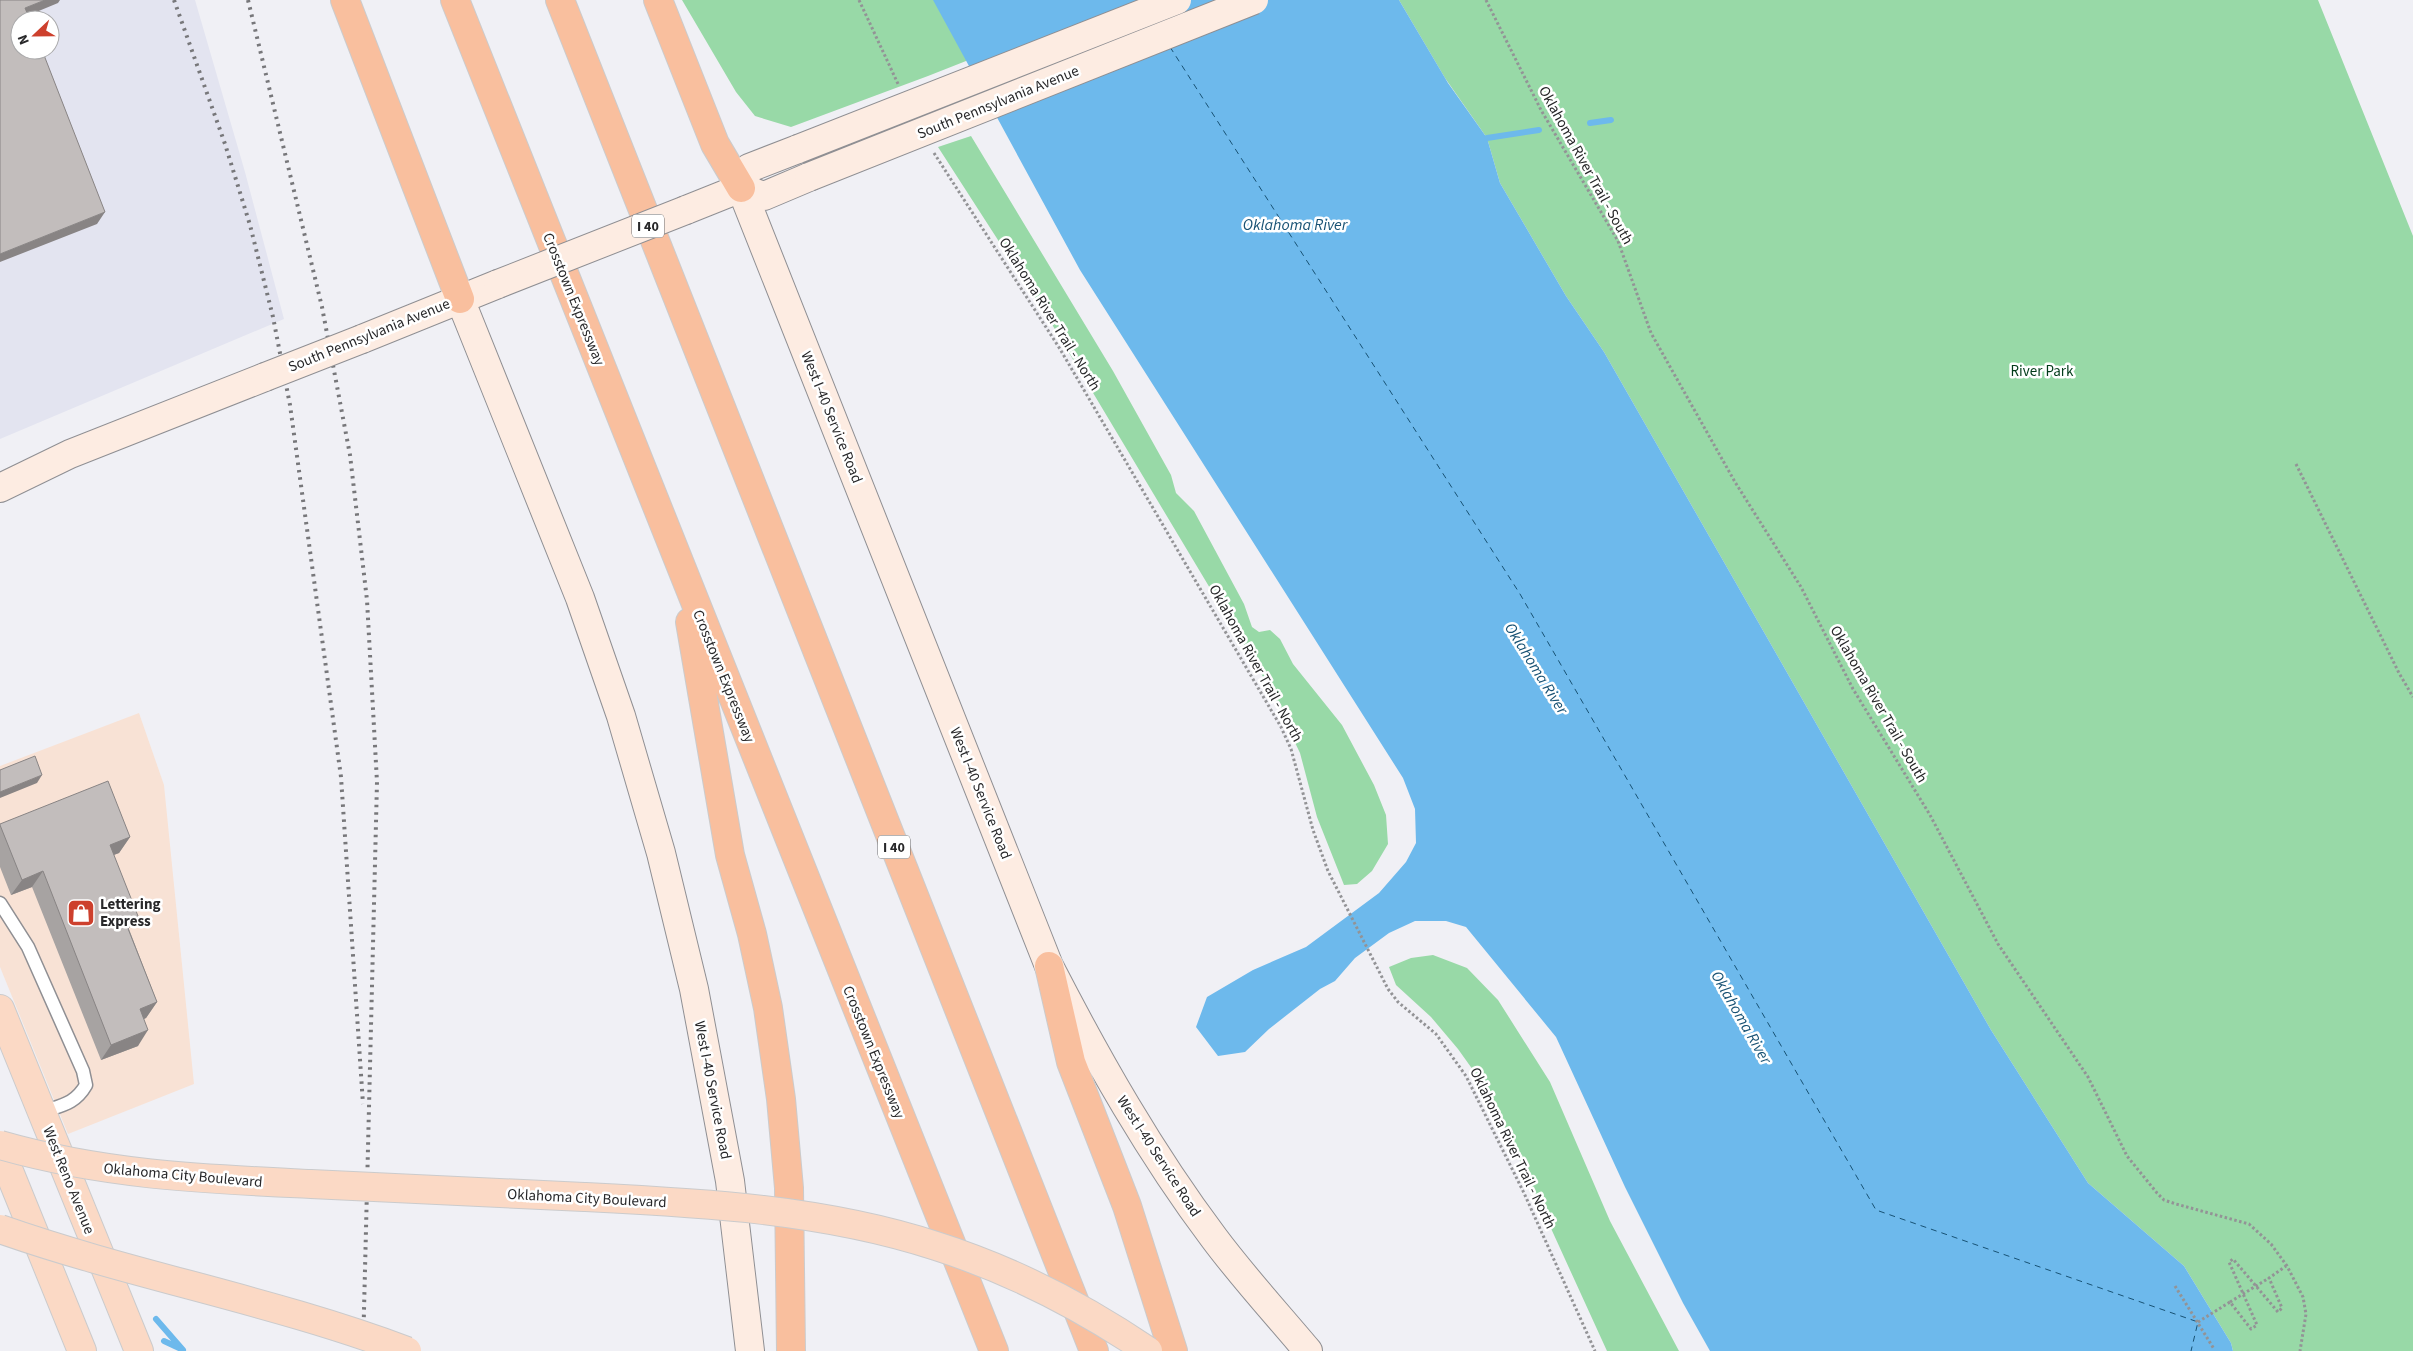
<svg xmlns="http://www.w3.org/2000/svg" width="2413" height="1351" viewBox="0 0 2413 1351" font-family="'Source Sans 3',sans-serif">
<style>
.commercial{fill:#f8e2d5}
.built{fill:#e3e4f0;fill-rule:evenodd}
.green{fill:#98d9a7}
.water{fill:#6db9ec}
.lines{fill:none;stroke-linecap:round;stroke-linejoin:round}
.stream{stroke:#6db9ec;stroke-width:6}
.ferry{stroke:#185274;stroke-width:1;stroke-dasharray:6 5;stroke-linecap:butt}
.lane-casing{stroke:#8f8f93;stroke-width:15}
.secondary-casing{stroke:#8f8f93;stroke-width:30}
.primary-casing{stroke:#cbcbcc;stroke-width:30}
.highway-casing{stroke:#cbcbcc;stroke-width:30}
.path{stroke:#939396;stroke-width:3;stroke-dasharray:2.5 2.5;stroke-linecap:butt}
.lane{stroke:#fff;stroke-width:12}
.secondary{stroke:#fdece2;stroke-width:28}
.primary{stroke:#fbd9c5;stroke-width:28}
.highway{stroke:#f9bf9e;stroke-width:28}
.rail{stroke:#77777a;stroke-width:4;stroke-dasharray:2.5 5;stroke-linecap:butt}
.secondary-bridge-casing{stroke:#8f8f93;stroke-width:30;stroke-linecap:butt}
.primary-bridge-casing{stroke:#cbcbcc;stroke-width:30;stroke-linecap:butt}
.secondary-bridge{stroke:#fdece2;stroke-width:28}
.primary-bridge{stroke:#fbd9c5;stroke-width:28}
.wall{fill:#a7a3a2}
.shaded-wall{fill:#888484}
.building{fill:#c2bdbc;stroke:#888484}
.labels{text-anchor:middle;stroke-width:5;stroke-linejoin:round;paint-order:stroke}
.shield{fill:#fff;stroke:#68686a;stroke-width:1}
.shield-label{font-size:14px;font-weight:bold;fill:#28282a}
.street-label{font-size:15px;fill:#28282a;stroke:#fff}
.park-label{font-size:15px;fill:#013b19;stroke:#fff}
.poi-label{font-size:15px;font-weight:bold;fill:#28282a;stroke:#fff;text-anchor:start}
.water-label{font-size:16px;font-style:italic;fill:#185274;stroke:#fff}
</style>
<rect width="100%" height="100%" fill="#f0f0f5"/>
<path class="commercial" d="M 139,713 L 164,785 L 194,1084 L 68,1134 L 0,967 L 0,766 Z"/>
<path class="built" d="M 0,0 L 195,0 L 245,172 L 284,319 L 0,439 ZM 20,20 L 50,20 L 50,50 L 20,50 Z"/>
<path class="green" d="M 682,0 L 1120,0 L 928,76 L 791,127 L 755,116 L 736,92 Z
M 1399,0 L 2318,0 L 2413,236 L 2413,1351 L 2233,1351 L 2231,1343 L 2184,1266 L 2088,1183 L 1991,1030 L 1604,352 L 1566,296 L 1500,183 L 1487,138 L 1445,78 Z
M 971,136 L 1113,371 L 1171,475 L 1176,493 L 1194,511 L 1244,604 L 1252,627 L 1259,632 L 1270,630 L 1280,639 L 1293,664 L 1342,725 L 1374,785 L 1386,815 L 1388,844 L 1372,871 L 1357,884 L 1344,885 L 1317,817 L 1300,753 L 1265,680 L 1047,316 L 938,147 Z
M 1433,955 L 1467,968 L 1498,1000 L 1550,1082 L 1610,1221 L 1679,1351 L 1607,1351 L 1501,1119 L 1478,1077 L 1458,1049 L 1431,1017 L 1396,985 L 1389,967 L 1411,958 Z"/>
<path class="water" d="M 933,0 L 1399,0 L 1448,83 L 1487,138 L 1500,183 L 1566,296 L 1604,352 L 1991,1030 L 2088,1183 L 2184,1266 L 2231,1343 L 2233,1351 L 1710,1351 L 1683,1303 L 1625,1187 L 1556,1037 L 1466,927 L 1446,921 L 1415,921 L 1389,933 L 1355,958 L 1335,981 L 1320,989 L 1269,1029 L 1245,1052 L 1218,1056 L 1196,1027 L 1207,997 L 1253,970 L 1306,947 L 1379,893 L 1406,862 L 1416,843 L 1415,809 L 1403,778 L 1080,270 Z"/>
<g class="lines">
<path class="stream" d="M 1590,123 L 1611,120
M 1487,138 L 1539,130
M 156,1319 L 183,1350
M 164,1341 L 179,1348"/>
<path class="ferry" d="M 1170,47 L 1520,594 L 1876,1210 L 2198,1322 L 2191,1351"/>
<g class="lane-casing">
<path id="lane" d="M 0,903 L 28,947 L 83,1071 L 86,1085 C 75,1104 62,1105 42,1112"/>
</g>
<g class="secondary-casing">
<path id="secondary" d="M 741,188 L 1049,966 C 1098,1061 1150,1153 1214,1238 C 1243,1277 1277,1314 1308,1351
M 741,188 L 749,168 L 798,149
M 686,210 L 741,188 L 764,196 L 809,177
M 460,299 L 580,598 L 621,716 L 661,853 L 694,989 L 730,1181 L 750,1351
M 362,339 L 498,284
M 0,488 L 70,454 L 265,377"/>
</g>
<g class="primary-casing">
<path id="primary" d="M 0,1009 L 139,1351
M 0,1149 L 82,1351"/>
</g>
<g class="highway-casing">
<path id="highway" d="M 345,0 L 460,299
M 455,0 L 994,1351
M 560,0 L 1094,1351
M 658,0 L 715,144 L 741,188
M 690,622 L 730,855 L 752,934 L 768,1008 L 781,1099 L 789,1188 L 791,1351
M 1049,966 L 1071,1062 L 1127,1206 L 1173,1351"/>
</g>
<path class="path" d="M 859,0 L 899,86
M 1486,0 L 1541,110 L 1618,241 L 1651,333 L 1735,482 L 1801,587 L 1853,689 L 1930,815 L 1998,944 L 2088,1077 L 2127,1156 L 2157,1193 L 2164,1200 L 2176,1204 L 2249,1224 L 2271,1244 L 2287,1266 L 2303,1297 L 2306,1314 L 2300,1351
M 934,153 L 1060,349 L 1281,727 L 1291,749 L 1313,830 L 1328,871 L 1388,989 L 1398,1002 L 1436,1034 L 1466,1076 L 1524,1193 L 1595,1351
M 2296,464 L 2399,673 L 2413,697
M 2175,1286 L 2214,1349
M 2230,1302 L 2269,1278
M 2198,1322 L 2230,1302 L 2251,1329 L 2257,1325 L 2229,1262 L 2233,1259 L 2278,1312 L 2282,1308 L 2269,1278 L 2286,1266"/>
<use href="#lane" class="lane"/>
<use href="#secondary" class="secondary"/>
<use href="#primary" class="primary"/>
<use href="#highway" class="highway"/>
<path class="rail" d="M 174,0 L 225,144 L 250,225 L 273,317 L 290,405 L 341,777 L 363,1104
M 248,0 L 322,307 L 350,455 L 367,600 L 377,782 L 363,1351"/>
<g class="secondary-bridge-casing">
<path id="secondary-bridge" d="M 798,149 L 1177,0
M 809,177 L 1254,0
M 498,284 L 686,210
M 265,377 L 362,339"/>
</g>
<g class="primary-bridge-casing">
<path id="primary-bridge" d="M 0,1145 C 104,1175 204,1179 311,1184 C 402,1189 493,1193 584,1197 C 702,1203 823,1209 936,1246 C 1012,1270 1083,1307 1148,1351
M 0,1229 C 134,1276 275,1301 407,1351"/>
</g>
<use href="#secondary-bridge" class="secondary-bridge"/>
<use href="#primary-bridge" class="primary-bridge"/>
</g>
<path class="wall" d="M 0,824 L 130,837 L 119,853 L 114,855 L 129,929 L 157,1002 L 146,1018 L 144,1019 L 138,1046 L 101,1060 L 32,887 L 11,895 L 0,867 Z"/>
<path class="shaded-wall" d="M 45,0 L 60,0 L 58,3 L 17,20 L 25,8 Z
M 105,212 L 97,224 L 0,262 L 0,254 Z
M 42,775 L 37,783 L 0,798 L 0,792 Z
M 130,837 L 119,853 L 99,860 L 110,845 Z
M 43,871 L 32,887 L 11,895 L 22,880 Z
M 138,916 L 127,931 L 125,921 Z
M 157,1002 L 146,1018 L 129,1025 L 140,1009 Z
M 148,1030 L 138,1046 L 101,1060 L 111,1045 Z"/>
<path class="building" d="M 0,0 L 45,0 L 25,8 L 30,20 L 20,20 L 20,50 L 42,50 L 105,212 L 0,254 Z
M 35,756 L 42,775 L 0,792 L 0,770 Z
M 108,781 L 130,837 L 110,845 L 138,916 L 125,921 L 157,1002 L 140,1009 L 148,1030 L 111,1045 L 43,871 L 22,880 L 0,825 L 0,824 Z"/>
<defs>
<g id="shop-square" transform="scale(1.4375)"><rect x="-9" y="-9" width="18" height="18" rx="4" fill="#cd402d" stroke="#fff"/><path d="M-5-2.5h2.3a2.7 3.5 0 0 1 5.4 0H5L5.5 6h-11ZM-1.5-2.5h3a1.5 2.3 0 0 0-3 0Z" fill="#fff"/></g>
</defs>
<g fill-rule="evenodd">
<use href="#shop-square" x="81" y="913"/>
</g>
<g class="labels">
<g class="shield">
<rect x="632" y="214.5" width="32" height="23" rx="4"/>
<rect x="878" y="835.5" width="32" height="23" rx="4"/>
</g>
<g class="shield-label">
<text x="648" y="231">I 40</text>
<text x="894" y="852">I 40</text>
</g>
<g class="street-label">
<text transform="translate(998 102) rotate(-22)" y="5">South Pennsylvania Avenue</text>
<text transform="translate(1586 165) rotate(61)" y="5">Oklahoma River Trail - South</text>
<text transform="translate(574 299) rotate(68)" y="5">Crosstown Expressway</text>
<text transform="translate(1050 314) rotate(58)" y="5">Oklahoma River Trail - North</text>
<text transform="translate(369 335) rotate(-22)" y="5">South Pennsylvania Avenue</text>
<text transform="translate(832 417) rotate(68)" y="5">West I-40 Service Road</text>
<text transform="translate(1256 663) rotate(61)" y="5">Oklahoma River Trail - North</text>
<text transform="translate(724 676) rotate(68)" y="5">Crosstown Expressway</text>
<text transform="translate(1879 704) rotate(60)" y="5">Oklahoma River Trail - South</text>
<text transform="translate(981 793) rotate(68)" y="5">West I-40 Service Road</text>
<text transform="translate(874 1052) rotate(68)" y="5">Crosstown Expressway</text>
<text transform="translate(713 1090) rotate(79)" y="5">West I-40 Service Road</text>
<text transform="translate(1513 1148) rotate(64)" y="5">Oklahoma River Trail - North</text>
<text transform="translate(1159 1156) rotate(57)" y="5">West I-40 Service Road</text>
<text transform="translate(183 1175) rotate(5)" y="5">Oklahoma City Boulevard</text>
<text transform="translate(69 1180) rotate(68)" y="5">West Reno Avenue</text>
<text transform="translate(587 1198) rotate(3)" y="5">Oklahoma City Boulevard</text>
</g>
<g class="park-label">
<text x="2042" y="376">River Park</text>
</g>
<g class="poi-label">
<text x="100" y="909">Lettering<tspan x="100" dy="17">Express</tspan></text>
</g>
<g class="water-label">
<text x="1295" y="230">Oklahoma River</text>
<text transform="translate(1537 668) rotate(58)" y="6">Oklahoma River</text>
<text transform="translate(1742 1017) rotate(60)" y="6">Oklahoma River</text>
</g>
</g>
<g transform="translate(35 35) rotate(248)"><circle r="24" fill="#ffffff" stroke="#a9a9aa"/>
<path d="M0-4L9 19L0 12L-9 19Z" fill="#cd402d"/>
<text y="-8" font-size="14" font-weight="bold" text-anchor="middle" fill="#28282a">N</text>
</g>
</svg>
